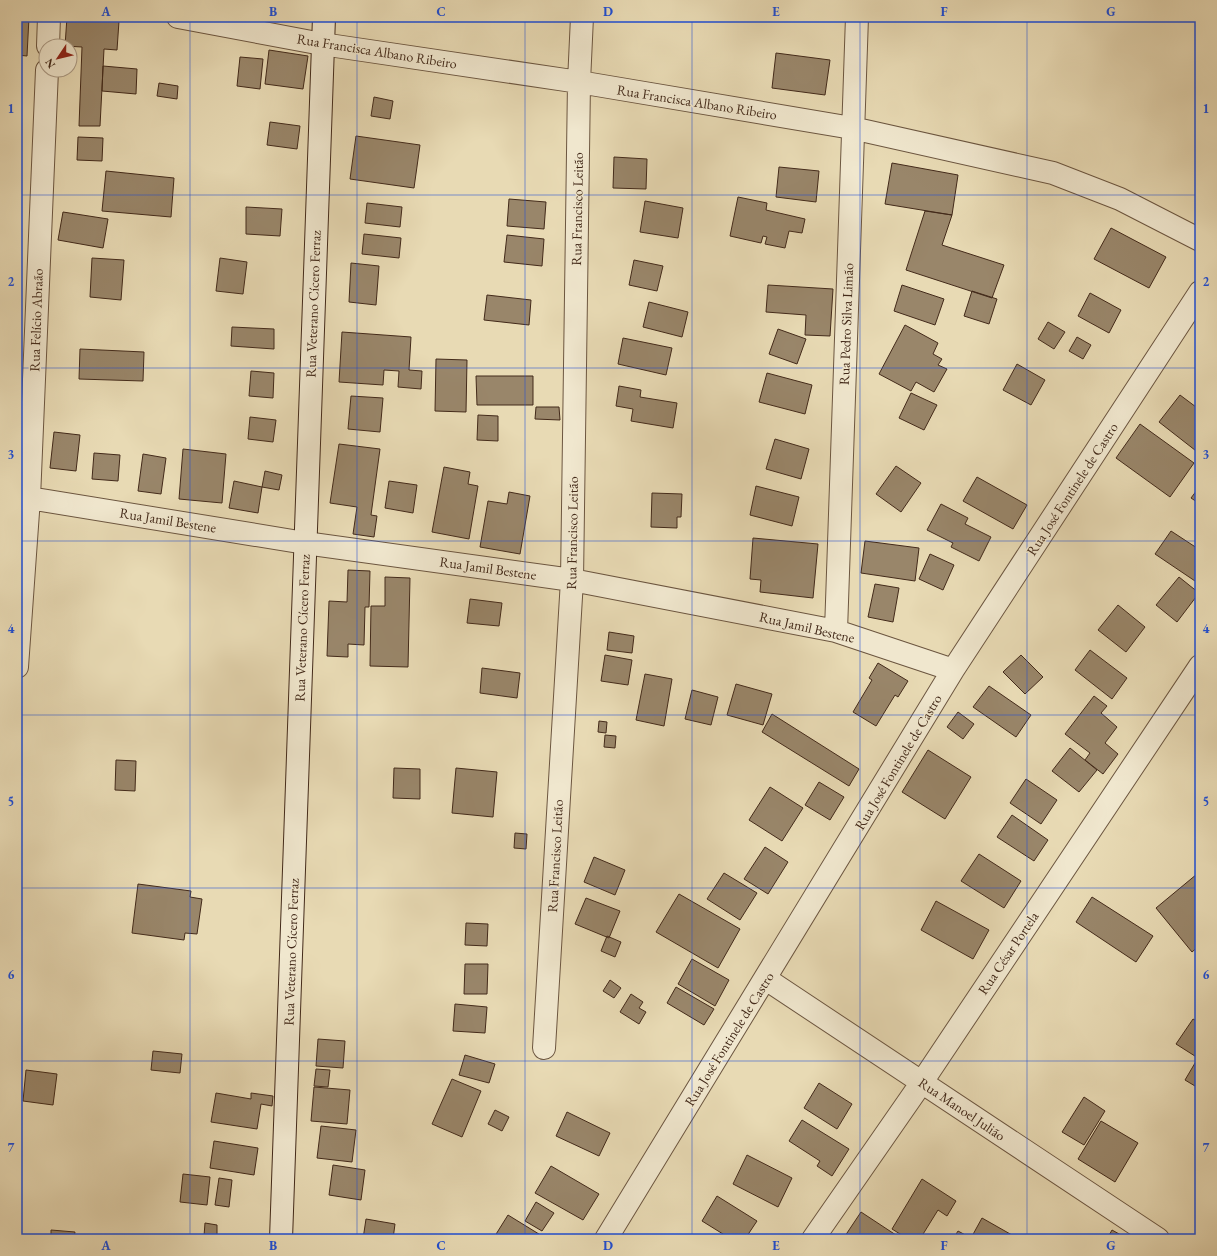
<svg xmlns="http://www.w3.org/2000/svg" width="1217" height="1256" viewBox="0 0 1217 1256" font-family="'EB Garamond',serif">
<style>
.building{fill:#99866a;stroke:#432a1a}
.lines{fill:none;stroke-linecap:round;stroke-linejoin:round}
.street-casing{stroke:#6c5640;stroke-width:24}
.secondary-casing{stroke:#432a1a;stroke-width:24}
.street{stroke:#f0e7ce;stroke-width:22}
.secondary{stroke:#f0e7ce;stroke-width:22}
.grid{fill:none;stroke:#1d4ed8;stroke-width:1;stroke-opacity:0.55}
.labels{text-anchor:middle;stroke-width:3;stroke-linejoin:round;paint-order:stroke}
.street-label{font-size:14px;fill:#432a1a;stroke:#f0e7ce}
.neatline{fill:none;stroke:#1d4ed8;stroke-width:1.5}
.grid-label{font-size:13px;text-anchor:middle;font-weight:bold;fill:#1d4ed8}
</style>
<rect width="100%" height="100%" fill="#e8dab4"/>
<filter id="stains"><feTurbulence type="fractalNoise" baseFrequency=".005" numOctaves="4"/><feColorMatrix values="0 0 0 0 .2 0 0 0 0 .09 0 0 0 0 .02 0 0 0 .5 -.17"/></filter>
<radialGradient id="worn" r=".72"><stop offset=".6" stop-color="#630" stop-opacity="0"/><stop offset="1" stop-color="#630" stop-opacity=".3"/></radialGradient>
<path class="building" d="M 17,17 L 29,17 L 27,56 L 17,55 Z
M 67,17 L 97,17 L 119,21 L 117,50 L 104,49 L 100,126 L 79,126 L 82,47 L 65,46 Z
M 269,50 L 308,56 L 303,89 L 265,84 Z
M 776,53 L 830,60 L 825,95 L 772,88 Z
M 240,57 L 263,59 L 260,89 L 237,86 Z
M 103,66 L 137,69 L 136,94 L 102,91 Z
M 159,83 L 178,86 L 177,99 L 157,96 Z
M 374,97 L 393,101 L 390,119 L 371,116 Z
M 270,122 L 300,126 L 297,149 L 267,145 Z
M 356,136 L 420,145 L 414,188 L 350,179 Z
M 78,137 L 103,138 L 102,161 L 77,160 Z
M 614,157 L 647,159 L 646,189 L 613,188 Z
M 892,163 L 958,175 L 952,215 L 885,204 Z
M 779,167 L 819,171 L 816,202 L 776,197 Z
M 106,171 L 174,178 L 171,217 L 102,211 Z
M 738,197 L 767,203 L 766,210 L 805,219 L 802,233 L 789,231 L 785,248 L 765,244 L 767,237 L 763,236 L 761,243 L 730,236 Z
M 509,199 L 546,202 L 544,229 L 507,226 Z
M 645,201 L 683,208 L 678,238 L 640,232 Z
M 367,203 L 402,207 L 400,227 L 365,223 Z
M 246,207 L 282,209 L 280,236 L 246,234 Z
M 925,211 L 952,215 L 942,245 L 1004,265 L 992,298 L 906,270 Z
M 63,212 L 108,219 L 103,248 L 58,240 Z
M 1111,228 L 1166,257 L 1149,288 L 1094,259 Z
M 364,234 L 401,238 L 399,258 L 362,254 Z
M 507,235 L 544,239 L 542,266 L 504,262 Z
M 92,258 L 124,260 L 121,300 L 90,297 Z
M 220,258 L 247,262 L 243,294 L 216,291 Z
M 634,260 L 663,266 L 657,291 L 629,285 Z
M 351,263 L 379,266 L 376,305 L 349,302 Z
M 768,285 L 833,289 L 830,336 L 805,335 L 806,315 L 766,312 Z
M 902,285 L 944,299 L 935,325 L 894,311 Z
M 972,291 L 997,299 L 989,324 L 964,316 Z
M 1090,293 L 1121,310 L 1109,333 L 1078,316 Z
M 487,295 L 531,300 L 529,325 L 484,320 Z
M 649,302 L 688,312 L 682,337 L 643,327 Z
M 1048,322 L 1065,332 L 1054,349 L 1038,339 Z
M 905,325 L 938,343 L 933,354 L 942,359 L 938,365 L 947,369 L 934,392 L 916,382 L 911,391 L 879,374 Z
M 232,327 L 274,329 L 274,349 L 231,346 Z
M 778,329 L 806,339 L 797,364 L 769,354 Z
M 342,332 L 411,337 L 409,370 L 422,371 L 421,389 L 398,387 L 399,371 L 384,370 L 383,385 L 339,382 Z
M 1077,337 L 1091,345 L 1083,359 L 1069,351 Z
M 623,338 L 672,348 L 666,375 L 618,364 Z
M 80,349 L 144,352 L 143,381 L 79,379 Z
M 436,359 L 467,360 L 466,412 L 435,411 Z
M 1017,364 L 1045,380 L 1031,405 L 1003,390 Z
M 251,371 L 274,373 L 273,398 L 249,396 Z
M 767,373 L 812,385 L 805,414 L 759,402 Z
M 476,376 L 533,376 L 533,405 L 477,405 Z
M 619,386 L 641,390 L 640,397 L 677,403 L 673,428 L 631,421 L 633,409 L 616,406 Z
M 911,393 L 937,405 L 924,430 L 899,418 Z
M 1180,395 L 1200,410 L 1200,454 L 1159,422 Z
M 351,396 L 383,398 L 380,432 L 348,429 Z
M 536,407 L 559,407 L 560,420 L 535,419 Z
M 478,415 L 498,416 L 498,441 L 477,440 Z
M 250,417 L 276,420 L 273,442 L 248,439 Z
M 1140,424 L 1194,463 L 1170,497 L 1116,458 Z
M 54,432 L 80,435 L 76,471 L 50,468 Z
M 775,439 L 809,449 L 801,479 L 766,469 Z
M 339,444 L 380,449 L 371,515 L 377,516 L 374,537 L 353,534 L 357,507 L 330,503 Z
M 183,449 L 226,454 L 222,503 L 179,499 Z
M 94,453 L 120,455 L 118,481 L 92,479 Z
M 143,454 L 166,458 L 161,494 L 138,491 Z
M 896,466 L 921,483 L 901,512 L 876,494 Z
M 444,467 L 470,472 L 468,484 L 478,486 L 469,539 L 432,532 Z
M 265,471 L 282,475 L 279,490 L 262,487 Z
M 977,477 L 1027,505 L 1013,529 L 963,501 Z
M 234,481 L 262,487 L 258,513 L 229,508 Z
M 389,481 L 417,485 L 413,513 L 385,508 Z
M 756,486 L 799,497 L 792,526 L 750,515 Z
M 1200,486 L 1200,504 L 1191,498 Z
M 509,492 L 530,496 L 520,554 L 480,547 L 488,501 L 507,504 Z
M 652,493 L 682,494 L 681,517 L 677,517 L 677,528 L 651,527 Z
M 941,504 L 968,518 L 965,524 L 991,537 L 979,561 L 951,547 L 953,543 L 927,530 Z
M 1171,531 L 1200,550 L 1200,573 L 1195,581 L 1155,554 Z
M 753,538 L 818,544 L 813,598 L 760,592 L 761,580 L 750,579 Z
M 865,541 L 919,548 L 915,581 L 861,573 Z
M 930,554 L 954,565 L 943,590 L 919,579 Z
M 348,570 L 370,571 L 369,607 L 365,607 L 364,645 L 348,644 L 348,657 L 327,656 L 329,601 L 347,602 Z
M 385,577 L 410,578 L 408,667 L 370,666 L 371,606 L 385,606 Z
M 1179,577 L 1199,593 L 1177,622 L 1156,605 Z
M 875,584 L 899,588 L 893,622 L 868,617 Z
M 470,599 L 502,603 L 499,626 L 467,623 Z
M 1118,605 L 1145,627 L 1126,652 L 1098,630 Z
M 609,632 L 634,636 L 632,653 L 607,650 Z
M 1090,650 L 1127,678 L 1112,699 L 1075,670 Z
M 605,655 L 632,660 L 628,685 L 601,681 Z
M 1021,655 L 1043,677 L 1025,694 L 1003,672 Z
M 878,663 L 908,681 L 898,697 L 895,695 L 876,726 L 853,712 L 872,680 L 869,678 Z
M 482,668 L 520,673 L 517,698 L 480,693 Z
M 645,674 L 672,679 L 664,726 L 636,720 Z
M 736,684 L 772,694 L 763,725 L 727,715 Z
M 989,686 L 1031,715 L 1016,737 L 973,707 Z
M 692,690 L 718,697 L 711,725 L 685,719 Z
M 1094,696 L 1107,706 L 1101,713 L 1117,727 L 1105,743 L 1118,754 L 1103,774 L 1085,760 L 1090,753 L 1065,734 Z
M 958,712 L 974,724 L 963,739 L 947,727 Z
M 772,714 L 859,769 L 849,786 L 762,732 Z
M 599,721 L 607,722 L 606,733 L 598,732 Z
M 605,735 L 616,736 L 615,748 L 604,747 Z
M 1070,748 L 1097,770 L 1079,792 L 1052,771 Z
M 928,750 L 971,777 L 945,819 L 902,792 Z
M 116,760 L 136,761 L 135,791 L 115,790 Z
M 394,768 L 420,769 L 420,799 L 393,798 Z
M 456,768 L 497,772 L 493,817 L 452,813 Z
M 1026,779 L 1057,800 L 1041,824 L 1010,803 Z
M 819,782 L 844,797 L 830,820 L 805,805 Z
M 770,787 L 803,808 L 782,841 L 749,820 Z
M 1012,815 L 1048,840 L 1034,861 L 997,837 Z
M 515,833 L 527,834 L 526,849 L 514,848 Z
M 765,847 L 788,862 L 768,894 L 744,879 Z
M 979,854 L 1021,881 L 1004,908 L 961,881 Z
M 594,857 L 625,870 L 615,895 L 584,882 Z
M 724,873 L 757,893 L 740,920 L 707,899 Z
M 1197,874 L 1200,875 L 1200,945 L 1192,952 L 1156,908 Z
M 138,884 L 191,891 L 190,897 L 202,899 L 197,934 L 185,933 L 184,940 L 132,933 Z
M 679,894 L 740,929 L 718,968 L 656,932 Z
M 1092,897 L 1153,936 L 1136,962 L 1076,922 Z
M 586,898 L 620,911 L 609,938 L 575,924 Z
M 936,901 L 989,930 L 973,959 L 921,930 Z
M 466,923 L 488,924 L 487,946 L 465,945 Z
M 607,936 L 621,942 L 615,957 L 601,951 Z
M 692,959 L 729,980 L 715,1006 L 678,984 Z
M 465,964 L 488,964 L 487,994 L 464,994 Z
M 610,980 L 621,988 L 614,998 L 603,991 Z
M 676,987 L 714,1009 L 704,1025 L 667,1003 Z
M 631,994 L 643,1002 L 639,1008 L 646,1012 L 639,1024 L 620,1012 Z
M 455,1004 L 487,1007 L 485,1033 L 453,1031 Z
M 1193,1019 L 1200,1023 L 1200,1089 L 1185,1080 L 1198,1058 L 1176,1044 Z
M 318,1039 L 345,1041 L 343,1068 L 316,1066 Z
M 153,1051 L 182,1054 L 180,1073 L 151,1070 Z
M 465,1055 L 495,1064 L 489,1083 L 459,1075 Z
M 316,1069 L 330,1070 L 328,1087 L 314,1086 Z
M 26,1070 L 57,1074 L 53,1105 L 23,1101 Z
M 452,1079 L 481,1091 L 462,1137 L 432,1124 Z
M 819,1083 L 852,1104 L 837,1129 L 804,1108 Z
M 314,1087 L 350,1090 L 347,1124 L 311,1121 Z
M 216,1093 L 251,1099 L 251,1093 L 273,1096 L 272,1106 L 261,1104 L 257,1129 L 211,1122 Z
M 1084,1097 L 1105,1111 L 1084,1145 L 1062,1132 Z
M 495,1110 L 509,1117 L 502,1131 L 488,1124 Z
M 567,1112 L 610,1133 L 599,1156 L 556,1136 Z
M 802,1120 L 849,1149 L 832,1176 L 817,1166 L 820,1161 L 789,1141 Z
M 1101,1121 L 1138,1143 L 1115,1182 L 1078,1159 Z
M 321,1126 L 356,1130 L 352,1162 L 317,1158 Z
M 214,1141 L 258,1148 L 254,1175 L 210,1168 Z
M 747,1155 L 792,1178 L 778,1207 L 733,1184 Z
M 333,1165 L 365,1170 L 361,1200 L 329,1195 Z
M 551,1166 L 599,1194 L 583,1220 L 535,1193 Z
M 183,1174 L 210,1177 L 207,1205 L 180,1202 Z
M 219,1178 L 232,1180 L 229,1207 L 215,1205 Z
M 922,1179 L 956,1201 L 947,1216 L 938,1210 L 920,1239 L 908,1239 L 892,1229 Z
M 717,1196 L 757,1221 L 745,1239 L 731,1239 L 702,1221 Z
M 536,1202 L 554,1213 L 542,1231 L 525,1221 Z
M 861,1212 L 902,1239 L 843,1239 Z
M 508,1215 L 547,1239 L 493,1239 Z
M 982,1218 L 1019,1239 L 953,1239 L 958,1231 L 971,1238 Z
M 366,1219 L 395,1224 L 393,1239 L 363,1239 Z
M 205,1223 L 217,1225 L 217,1238 L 204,1236 Z
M 51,1230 L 75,1232 L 74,1239 L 51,1239 Z
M 1112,1230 L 1128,1239 L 1107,1239 Z"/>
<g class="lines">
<g class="street-casing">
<path id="street" d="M 178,17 L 322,44 L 579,82 L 852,128 L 1053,173 L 1120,199 L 1200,240
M 48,46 L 49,17
M 17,496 L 305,543 L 572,580 L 836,631 L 953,670
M 836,631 L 857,17
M 17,667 L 29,498 L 47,70
M 766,979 L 1158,1239
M 544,1048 L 572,580 L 579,82 L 582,17
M 606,1239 L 953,670 L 1200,292
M 813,1239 L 922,1082 L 1200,666"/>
</g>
<g class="secondary-casing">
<path id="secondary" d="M 281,1239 L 324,17"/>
</g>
<use href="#street" class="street"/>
<use href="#secondary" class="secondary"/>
</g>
<path class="grid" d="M 190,17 L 190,1239M 357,17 L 357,1239M 525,17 L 525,1239M 692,17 L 692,1239M 860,17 L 860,1239M 1027,17 L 1027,1239M 17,195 L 1200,195M 17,368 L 1200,368M 17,541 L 1200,541M 17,715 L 1200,715M 17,888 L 1200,888M 17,1061 L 1200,1061"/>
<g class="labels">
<g class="street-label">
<text transform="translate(377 51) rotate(9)" y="5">Rua Francisca Albano Ribeiro</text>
<text transform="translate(697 102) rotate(9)" y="5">Rua Francisca Albano Ribeiro</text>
<text transform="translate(577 209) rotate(-89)" y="5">Rua Francisco Leitão</text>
<text transform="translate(313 304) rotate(-88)" y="5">Rua Veterano Cícero Ferraz</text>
<text transform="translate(36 320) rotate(-88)" y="5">Rua Felício Abraão</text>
<text transform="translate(846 324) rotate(-88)" y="5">Rua Pedro Silva Limão</text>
<text transform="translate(1072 489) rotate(-57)" y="5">Rua José Fontinele de Castro</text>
<text transform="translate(168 520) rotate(9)" y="5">Rua Jamil Bestene</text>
<text transform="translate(572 533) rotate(-89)" y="5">Rua Francisco Leitão</text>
<text transform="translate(488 568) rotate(8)" y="5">Rua Jamil Bestene</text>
<text transform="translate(807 627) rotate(13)" y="5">Rua Jamil Bestene</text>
<text transform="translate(302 628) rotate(-88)" y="5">Rua Veterano Cícero Ferraz</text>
<text transform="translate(898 762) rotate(-59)" y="5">Rua José Fontinele de Castro</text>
<text transform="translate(555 856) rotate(-87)" y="5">Rua Francisco Leitão</text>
<text transform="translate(291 952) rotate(-88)" y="5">Rua Veterano Cícero Ferraz</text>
<text transform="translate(1008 953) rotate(-56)" y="5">Rua César Portela</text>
<text transform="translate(729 1039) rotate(-58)" y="5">Rua José Fontinele de Castro</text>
<text transform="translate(962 1109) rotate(34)" y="5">Rua Manoel Julião</text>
</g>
</g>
<rect width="1217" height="1256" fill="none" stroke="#e8dab4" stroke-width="44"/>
<g transform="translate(58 58) rotate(235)"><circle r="19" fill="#f0e7ce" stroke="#ab9b86"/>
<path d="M0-3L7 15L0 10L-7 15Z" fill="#8f2418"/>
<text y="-6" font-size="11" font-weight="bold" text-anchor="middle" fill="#432a1a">N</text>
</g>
<rect x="22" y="22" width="1173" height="1212" class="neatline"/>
<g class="grid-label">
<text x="106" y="16">A</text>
<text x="273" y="16">B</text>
<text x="441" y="16">C</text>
<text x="608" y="16">D</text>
<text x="776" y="16">E</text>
<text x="944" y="16">F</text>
<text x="1111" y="16">G</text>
<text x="11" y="113">1</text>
<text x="1206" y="113">1</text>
<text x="11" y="286">2</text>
<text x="1206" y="286">2</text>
<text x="11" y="459">3</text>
<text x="1206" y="459">3</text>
<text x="11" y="633">4</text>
<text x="1206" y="633">4</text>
<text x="11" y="806">5</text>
<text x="1206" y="806">5</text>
<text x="11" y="979">6</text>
<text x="1206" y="979">6</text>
<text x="11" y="1152">7</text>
<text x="1206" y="1152">7</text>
<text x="106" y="1250">A</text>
<text x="273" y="1250">B</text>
<text x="441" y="1250">C</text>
<text x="608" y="1250">D</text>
<text x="776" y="1250">E</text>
<text x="944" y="1250">F</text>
<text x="1111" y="1250">G</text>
</g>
<rect width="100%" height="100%" filter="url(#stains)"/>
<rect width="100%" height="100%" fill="url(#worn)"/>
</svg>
